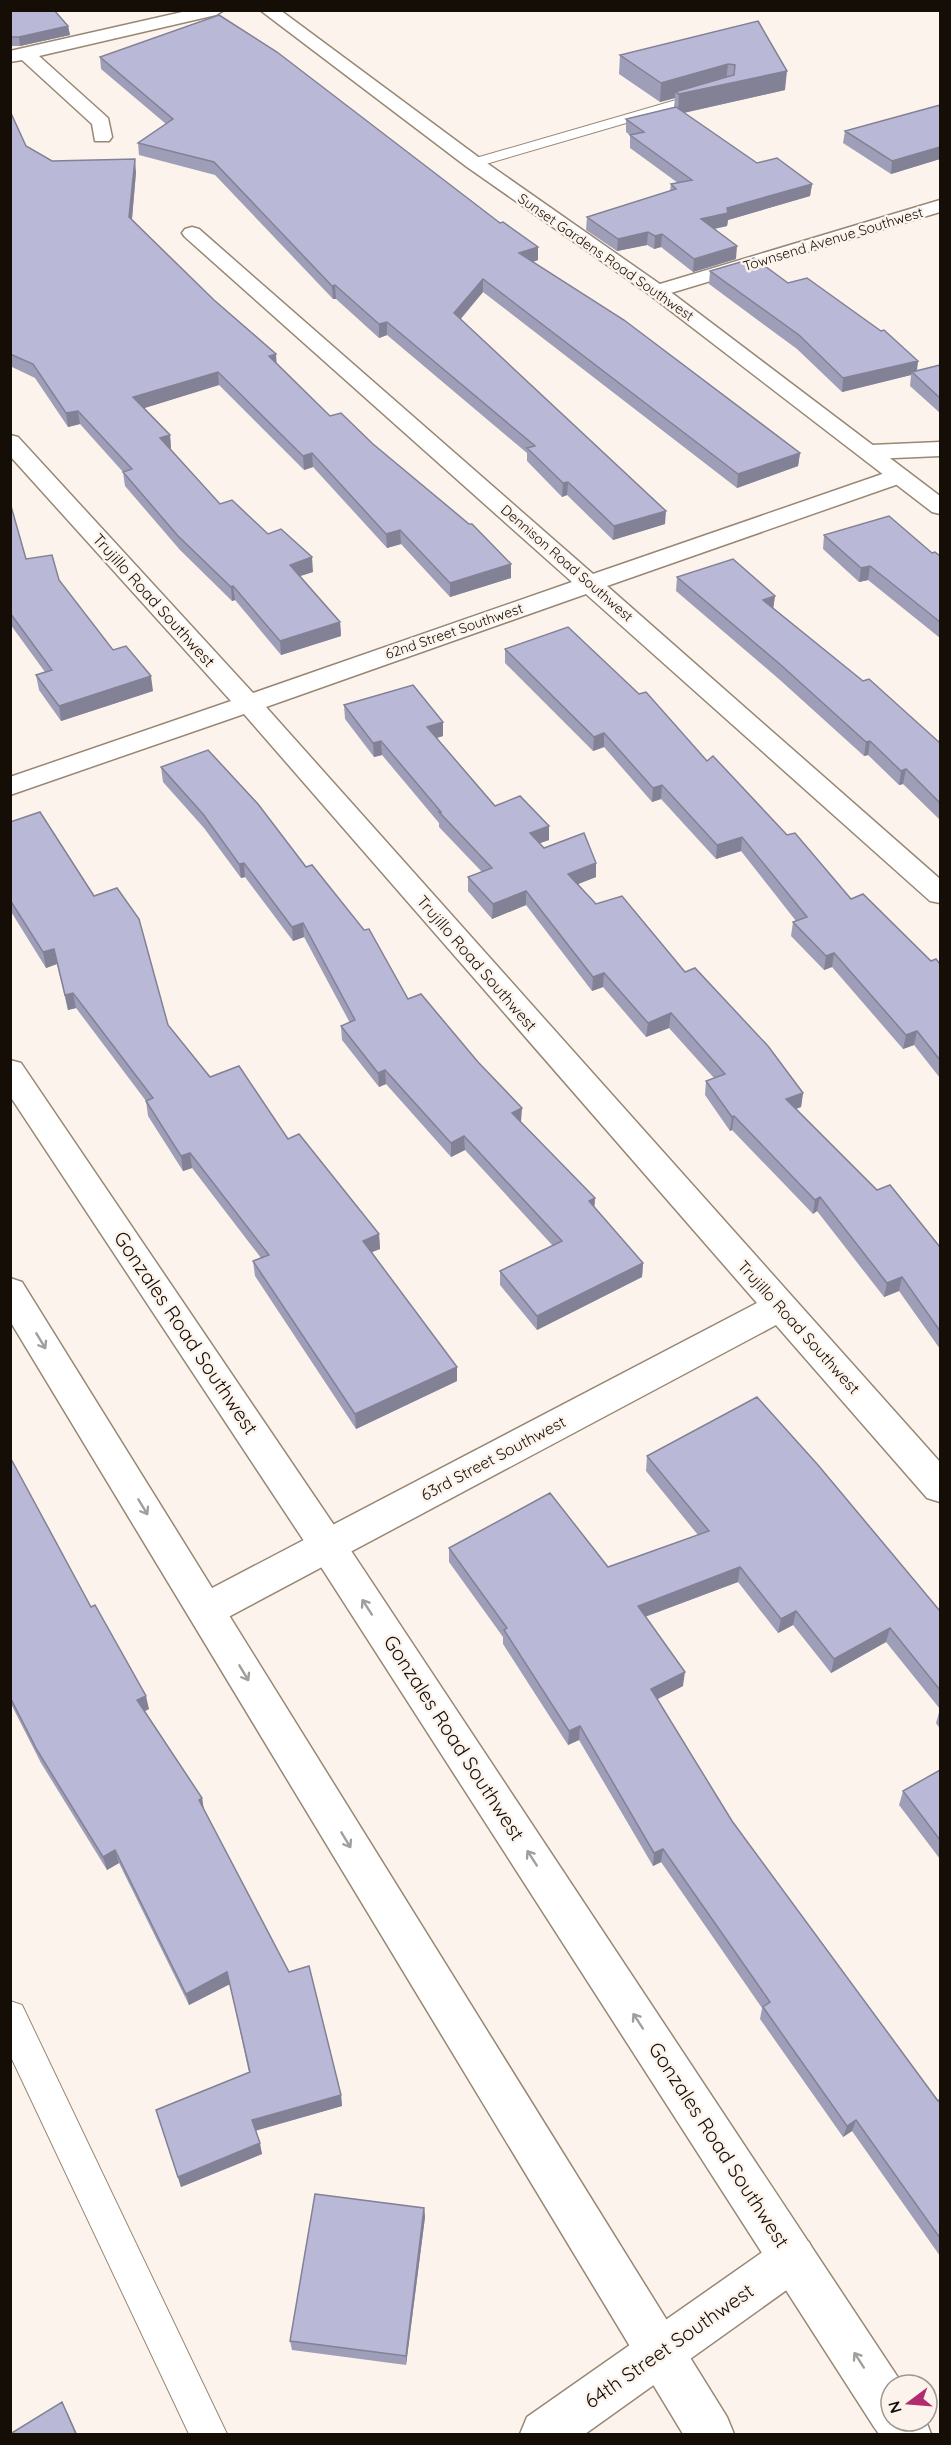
<svg xmlns="http://www.w3.org/2000/svg" width="951" height="2445" viewBox="0 0 951 2445" font-family="Quicksand,sans-serif">
<style>
.lines{fill:none;stroke-linecap:round;stroke-linejoin:round}
.lane-casing{stroke:#988775;stroke-width:2}
.street-casing{stroke:#988775;stroke-width:3}
.secondary-casing{stroke:#988775;stroke-width:3}
.lane{fill:#fff;fill-rule:evenodd}
.street{fill:#fff;fill-rule:evenodd}
.secondary{fill:#fff;fill-rule:evenodd}
.wall{fill:#9f9eb8}
.shaded-wall{fill:#828196}
.building{fill:#b9b8d6;stroke:#828196;stroke-width:1.5}
.oneway{stroke:#a19f9c}
.labels{text-anchor:middle;stroke-width:5;stroke-linejoin:round;paint-order:stroke}
.far-street-label{font-size:14px;fill:#140e07;stroke:#fcf4ec}
.street-label{font-size:16px;fill:#140e07;stroke:#fcf4ec}
.near-street-label{font-size:20px;fill:#140e07;stroke:#fcf4ec}
</style>
<rect width="100%" height="100%" fill="#fcf4ec"/>
<g class="lines">
<g class="lane-casing">
<path id="lane" d="M 707,91 L 714,95 L 712,98 L 479,166 L 469,166 L 466,163 L 469,160 Z
M 10,2001 L 22,2005 L 227,2434 L 189,2434 L 10,2055 Z"/>
</g>
<g class="street-casing">
<path id="street" d="M 191,10 L 224,10 L 216,15 L 39,56 L 108,118 L 112,137 L 109,141 L 95,141 L 92,124 L 22,60 L 10,62 L 10,51 Z
M 940,200 L 940,212 L 664,295 L 650,295 L 646,291 L 650,287 Z
M 192,227 L 199,229 L 593,574 L 891,471 L 907,471 L 911,476 L 907,481 L 607,586 L 940,879 L 940,903 L 930,901 L 586,594 L 266,707 L 940,1462 L 940,1502 L 927,1498 L 776,1325 L 219,1622 L 206,1626 L 193,1622 L 187,1610 L 193,1598 L 757,1303 L 244,714 L 10,795 L 10,777 L 231,701 L 10,456 L 10,435 L 18,437 L 253,693 L 572,582 L 185,237 L 182,233 L 185,229 Z
M 940,442 L 940,456 L 871,459 L 863,457 L 859,452 L 863,447 L 871,445 Z
M 793,2235 L 809,2242 L 816,2258 L 809,2274 L 585,2434 L 520,2434 L 527,2417 L 777,2242 Z"/>
</g>
<g class="secondary-casing">
<path id="secondary" d="M 260,10 L 280,10 L 481,159 L 664,287 L 940,496 L 940,514 L 932,512 L 650,295 L 467,167 Z
M 10,1060 L 21,1063 L 340,1534 L 903,2385 L 891,2385 L 891,2421 L 926,2421 L 931,2434 L 879,2434 L 874,2427 L 314,1556 L 10,1096 Z
M 10,1278 L 22,1282 L 727,2417 L 734,2434 L 683,2434 L 10,1321 Z"/>
</g>
<use href="#lane" class="lane"/>
<use href="#street" class="street"/>
<use href="#secondary" class="secondary"/>
</g>
<path class="wall" d="M 10,10 L 68,26 L 70,35 L 20,46 L 10,46 Z
M 758,21 L 785,90 L 684,113 L 757,163 L 812,184 L 810,196 L 728,220 L 727,226 L 714,229 L 736,259 L 693,272 L 661,247 L 654,249 L 647,245 L 617,251 L 586,230 L 587,217 L 670,191 L 671,184 L 678,183 L 630,148 L 630,135 L 626,132 L 626,119 L 674,107 L 675,98 L 660,102 L 619,74 L 620,55 Z
M 100,57 L 538,260 L 533,262 L 800,453 L 798,466 L 737,488 L 483,292 L 461,319 L 665,524 L 613,540 L 567,495 L 562,497 L 527,461 L 527,453 L 387,335 L 379,338 L 336,299 L 333,299 L 215,175 L 139,155 L 138,143 L 166,124 L 101,69 Z
M 940,105 L 940,159 L 891,174 L 843,143 L 845,131 Z
M 10,111 L 26,146 L 52,161 L 136,172 L 132,219 L 277,365 L 330,416 L 373,444 L 511,564 L 511,578 L 450,597 L 401,544 L 387,548 L 313,467 L 304,470 L 219,385 L 144,408 L 170,435 L 171,449 L 220,504 L 268,534 L 313,572 L 300,576 L 340,622 L 341,636 L 281,655 L 235,600 L 232,601 L 180,550 L 125,486 L 123,472 L 80,424 L 68,427 L 35,378 L 10,366 Z
M 710,271 L 788,283 L 918,361 L 917,371 L 940,365 L 940,413 L 910,386 L 911,375 L 842,392 L 797,349 L 709,284 Z
M 10,507 L 26,559 L 59,580 L 113,650 L 153,691 L 61,721 L 39,690 L 36,675 L 45,672 L 10,624 Z
M 824,535 L 932,553 L 940,556 L 940,638 L 868,580 L 859,582 L 823,549 Z
M 677,577 L 775,596 L 773,608 L 863,681 L 940,743 L 940,820 L 903,784 L 899,785 L 868,755 L 864,756 L 780,680 L 676,591 Z
M 505,649 L 707,761 L 787,835 L 851,899 L 931,961 L 940,964 L 940,1078 L 914,1045 L 903,1049 L 832,967 L 824,970 L 791,936 L 793,922 L 796,921 L 741,851 L 716,859 L 661,799 L 652,802 L 604,747 L 593,751 L 505,663 Z
M 344,705 L 443,736 L 436,738 L 495,806 L 549,840 L 539,843 L 544,848 L 596,863 L 596,877 L 578,884 L 596,904 L 685,972 L 803,1093 L 801,1107 L 796,1109 L 877,1190 L 940,1247 L 940,1349 L 899,1291 L 884,1297 L 817,1211 L 813,1214 L 732,1130 L 730,1131 L 705,1095 L 706,1081 L 714,1078 L 669,1028 L 646,1037 L 603,987 L 592,991 L 526,905 L 492,919 L 468,891 L 468,877 L 482,872 L 439,827 L 439,823 L 382,755 L 374,757 L 345,719 Z
M 161,767 L 306,867 L 408,999 L 521,1122 L 595,1198 L 594,1207 L 643,1263 L 642,1277 L 537,1330 L 500,1285 L 500,1271 L 553,1246 L 465,1150 L 451,1157 L 386,1084 L 379,1087 L 342,1040 L 341,1026 L 350,1023 L 304,937 L 293,941 L 245,877 L 241,878 L 204,828 L 163,782 Z
M 10,822 L 168,1025 L 210,1077 L 288,1139 L 379,1234 L 380,1249 L 372,1252 L 457,1381 L 356,1429 L 255,1276 L 253,1261 L 261,1258 L 192,1168 L 183,1171 L 148,1116 L 146,1101 L 76,1008 L 68,1010 L 57,964 L 46,968 L 10,910 Z
M 647,1456 L 940,1611 L 940,1709 L 886,1642 L 831,1673 L 793,1625 L 778,1633 L 738,1582 L 645,1617 L 683,1686 L 657,1699 L 732,1821 L 938,2101 L 940,2099 L 940,2256 L 852,2131 L 843,2137 L 760,2019 L 762,2008 L 661,1862 L 653,1866 L 579,1740 L 568,1745 L 503,1644 L 503,1637 L 449,1562 L 449,1548 L 608,1567 L 698,1535 L 646,1471 Z
M 10,1457 L 91,1607 L 149,1709 L 145,1711 L 202,1798 L 204,1810 L 341,2095 L 342,2106 L 255,2131 L 262,2154 L 181,2187 L 156,2110 L 249,2073 L 230,1984 L 189,2005 L 119,1863 L 107,1870 L 41,1763 L 10,1702 Z
M 940,1709 L 940,1729 L 936,1723 Z
M 940,1770 L 940,1859 L 899,1805 L 903,1791 Z
M 424,2208 L 425,2217 L 406,2365 L 292,2350 L 290,2341 Z"/>
<path class="shaded-wall" d="M 68,26 L 70,35 L 20,46 L 19,37 Z
M 728,64 L 726,83 L 787,71 L 785,90 L 678,114 L 679,94 L 675,92 L 675,98 L 660,102 L 661,83 Z
M 940,147 L 940,159 L 891,174 L 892,161 Z
M 135,159 L 136,172 L 131,230 L 129,217 Z
M 812,184 L 810,196 L 728,220 L 727,226 L 700,232 L 701,219 L 727,208 Z
M 648,232 L 647,245 L 617,251 L 618,239 Z
M 662,234 L 661,247 L 654,249 L 655,236 Z
M 737,246 L 736,259 L 693,272 L 694,259 Z
M 538,247 L 538,260 L 519,266 L 519,253 Z
M 483,279 L 483,292 L 454,326 L 454,313 Z
M 335,285 L 336,299 L 333,299 L 332,286 Z
M 387,322 L 387,335 L 379,338 L 379,324 Z
M 276,354 L 277,368 L 269,356 Z
M 918,361 L 916,374 L 912,372 L 911,375 L 842,392 L 843,378 Z
M 218,372 L 219,385 L 135,411 L 133,397 Z
M 78,411 L 80,424 L 68,427 L 66,413 Z
M 170,435 L 171,449 L 162,451 L 160,438 Z
M 312,453 L 313,467 L 304,470 L 303,456 Z
M 800,453 L 798,466 L 737,488 L 738,474 Z
M 568,482 L 567,495 L 562,497 L 563,483 Z
M 666,511 L 665,524 L 613,540 L 614,526 Z
M 400,530 L 401,544 L 387,548 L 386,534 Z
M 312,557 L 313,572 L 291,579 L 290,565 Z
M 511,564 L 511,578 L 450,597 L 450,583 Z
M 870,566 L 868,580 L 859,582 L 861,568 Z
M 233,586 L 235,600 L 232,601 L 231,587 Z
M 775,596 L 773,610 L 763,600 Z
M 340,622 L 341,636 L 281,655 L 280,641 Z
M 151,676 L 153,691 L 61,721 L 59,706 Z
M 443,722 L 443,736 L 427,741 L 427,727 Z
M 604,733 L 604,747 L 593,751 L 594,737 Z
M 381,741 L 382,755 L 374,757 L 373,743 Z
M 870,741 L 868,755 L 864,756 L 866,742 Z
M 906,769 L 903,784 L 899,785 L 901,771 Z
M 662,785 L 661,799 L 652,802 L 653,788 Z
M 549,826 L 549,840 L 530,847 L 530,833 Z
M 742,837 L 741,851 L 716,859 L 717,845 Z
M 244,863 L 245,877 L 241,878 L 239,864 Z
M 596,863 L 596,877 L 568,888 L 568,874 Z
M 526,891 L 526,905 L 492,919 L 493,904 Z
M 303,923 L 304,937 L 293,941 L 292,927 Z
M 54,949 L 57,964 L 46,968 L 43,952 Z
M 834,953 L 832,967 L 824,970 L 826,956 Z
M 604,973 L 603,987 L 592,991 L 593,977 Z
M 73,993 L 76,1008 L 68,1010 L 65,995 Z
M 671,1013 L 669,1028 L 646,1037 L 648,1023 Z
M 917,1031 L 914,1045 L 903,1049 L 906,1035 Z
M 385,1070 L 386,1084 L 379,1087 L 378,1073 Z
M 803,1093 L 801,1107 L 784,1113 L 786,1099 Z
M 522,1108 L 521,1122 L 512,1113 Z
M 734,1116 L 732,1130 L 730,1131 L 732,1117 Z
M 464,1136 L 465,1150 L 451,1157 L 451,1143 Z
M 190,1153 L 192,1168 L 183,1171 L 181,1156 Z
M 820,1197 L 817,1211 L 813,1214 L 815,1200 Z
M 595,1198 L 594,1212 L 589,1201 Z
M 379,1234 L 380,1249 L 364,1255 L 363,1241 Z
M 643,1263 L 642,1277 L 537,1330 L 537,1316 Z
M 902,1277 L 899,1291 L 884,1297 L 887,1283 Z
M 457,1367 L 457,1381 L 356,1429 L 355,1414 Z
M 740,1567 L 738,1582 L 636,1620 L 638,1606 Z
M 796,1611 L 793,1625 L 778,1633 L 781,1619 Z
M 890,1628 L 886,1642 L 831,1673 L 834,1659 Z
M 685,1672 L 683,1686 L 650,1703 L 651,1689 Z
M 146,1696 L 149,1709 L 141,1713 L 137,1700 Z
M 580,1726 L 579,1740 L 568,1745 L 569,1731 Z
M 202,1798 L 204,1811 L 199,1800 Z
M 663,1849 L 661,1862 L 653,1866 L 654,1853 Z
M 115,1850 L 119,1863 L 107,1870 L 103,1857 Z
M 227,1972 L 230,1984 L 189,2005 L 186,1994 Z
M 341,2095 L 342,2106 L 254,2131 L 252,2120 Z
M 856,2120 L 852,2131 L 843,2137 L 847,2126 Z
M 260,2143 L 262,2154 L 181,2187 L 178,2177 Z
M 424,2208 L 425,2217 L 406,2365 L 406,2356 Z
M 62,2402 L 68,2414 L 77,2434 L 76,2434 Z"/>
<path class="building" d="M 10,10 L 54,10 L 68,26 L 19,37 L 10,37 Z
M 219,15 L 277,52 L 500,223 L 503,222 L 538,247 L 519,253 L 624,320 L 800,453 L 738,474 L 483,279 L 454,313 L 666,511 L 614,526 L 568,482 L 563,483 L 527,448 L 535,446 L 387,322 L 379,324 L 335,285 L 332,286 L 214,162 L 138,143 L 173,119 L 100,57 Z
M 758,21 L 787,71 L 679,94 L 675,92 L 734,75 L 735,65 L 728,64 L 661,83 L 620,55 Z
M 940,105 L 940,147 L 892,161 L 845,131 Z
M 676,107 L 757,163 L 777,158 L 812,184 L 727,208 L 728,213 L 701,219 L 737,246 L 694,259 L 662,234 L 655,236 L 648,232 L 618,239 L 587,217 L 676,189 L 671,184 L 692,180 L 630,135 L 644,132 L 626,119 Z
M 10,111 L 26,146 L 52,161 L 135,159 L 129,217 L 214,300 L 276,354 L 269,356 L 330,416 L 341,413 L 373,444 L 469,524 L 472,524 L 511,564 L 450,583 L 400,530 L 386,534 L 312,453 L 303,456 L 218,372 L 133,397 L 170,435 L 160,438 L 220,504 L 232,500 L 268,534 L 281,529 L 312,557 L 290,565 L 340,622 L 280,641 L 233,586 L 231,587 L 178,536 L 123,472 L 132,469 L 78,411 L 66,413 L 33,364 L 10,354 Z
M 754,258 L 788,283 L 807,278 L 881,331 L 884,330 L 918,361 L 843,378 L 799,335 L 710,271 Z
M 940,365 L 940,398 L 912,372 Z
M 11,506 L 26,559 L 52,555 L 59,580 L 113,650 L 126,646 L 151,676 L 59,706 L 36,675 L 52,670 L 10,613 Z
M 889,516 L 932,553 L 935,552 L 940,556 L 940,622 L 870,566 L 861,568 L 824,535 Z
M 733,559 L 775,596 L 763,600 L 863,681 L 869,679 L 940,743 L 940,803 L 906,769 L 901,771 L 870,741 L 866,742 L 782,666 L 677,577 Z
M 568,627 L 639,694 L 646,692 L 707,761 L 713,756 L 787,835 L 795,833 L 851,899 L 863,894 L 931,961 L 936,959 L 940,964 L 940,1060 L 917,1031 L 906,1035 L 834,953 L 826,956 L 793,922 L 807,917 L 742,837 L 717,845 L 662,785 L 653,788 L 604,733 L 594,737 L 505,649 Z
M 413,685 L 443,722 L 427,727 L 495,806 L 520,796 L 549,826 L 530,833 L 544,848 L 584,833 L 596,863 L 568,874 L 596,904 L 622,896 L 685,972 L 695,968 L 768,1046 L 803,1093 L 786,1099 L 877,1190 L 890,1185 L 940,1247 L 940,1331 L 902,1277 L 887,1283 L 820,1197 L 815,1200 L 734,1116 L 732,1117 L 706,1081 L 725,1074 L 671,1013 L 648,1023 L 604,973 L 593,977 L 526,891 L 493,904 L 468,877 L 492,868 L 439,812 L 441,812 L 381,741 L 373,743 L 344,705 Z
M 208,750 L 258,804 L 306,867 L 312,865 L 364,930 L 369,929 L 408,999 L 421,994 L 478,1062 L 522,1108 L 512,1113 L 595,1198 L 589,1201 L 643,1263 L 537,1316 L 500,1271 L 562,1241 L 464,1136 L 451,1143 L 385,1070 L 378,1073 L 341,1026 L 355,1020 L 303,923 L 292,927 L 244,863 L 239,864 L 203,814 L 161,767 Z
M 40,812 L 94,896 L 117,888 L 139,919 L 168,1025 L 210,1077 L 239,1066 L 288,1139 L 299,1134 L 379,1234 L 363,1241 L 457,1367 L 355,1414 L 253,1261 L 269,1255 L 190,1153 L 181,1156 L 146,1101 L 153,1098 L 73,993 L 65,995 L 54,949 L 43,952 L 10,900 L 10,822 Z
M 757,1397 L 818,1465 L 940,1611 L 940,1690 L 890,1628 L 834,1659 L 796,1611 L 781,1619 L 740,1567 L 638,1606 L 685,1672 L 651,1689 L 732,1821 L 938,2101 L 940,2099 L 940,2238 L 856,2120 L 847,2126 L 763,2007 L 770,2002 L 663,1849 L 654,1853 L 580,1726 L 569,1731 L 504,1630 L 507,1628 L 449,1548 L 550,1493 L 608,1567 L 709,1531 L 647,1456 Z
M 10,1457 L 91,1607 L 95,1605 L 146,1696 L 137,1700 L 202,1798 L 199,1800 L 289,1972 L 309,1966 L 341,2095 L 252,2120 L 260,2143 L 178,2177 L 156,2110 L 250,2072 L 227,1972 L 186,1994 L 115,1850 L 103,1857 L 37,1750 L 10,1697 Z
M 940,1770 L 940,1840 L 903,1791 Z
M 315,2194 L 424,2208 L 406,2356 L 290,2341 Z
M 62,2402 L 76,2434 L 10,2434 Z"/>
<defs><path id="oneway-shaft" d="M-6 0H5M1.5-3L5.5 0L1.5 3" fill="none" stroke-width="1.6" stroke-linecap="round" stroke-linejoin="round" transform="scale(1.5)"/></defs>
<g class="oneway">
<use href="#oneway-shaft" transform="translate(41 1341) rotate(59)"/>
<use href="#oneway-shaft" transform="translate(143 1507) rotate(59)"/>
<use href="#oneway-shaft" transform="translate(367 1607) rotate(-123)"/>
<use href="#oneway-shaft" transform="translate(244 1673) rotate(59)"/>
<use href="#oneway-shaft" transform="translate(346 1840) rotate(59)"/>
<use href="#oneway-shaft" transform="translate(532 1858) rotate(-123)"/>
<use href="#oneway-shaft" transform="translate(638 2021) rotate(-123)"/>
<use href="#oneway-shaft" transform="translate(859 2360) rotate(-123)"/>
</g>
<g class="labels">
<g class="far-street-label">
<text transform="translate(833 239) rotate(-17)" y="5">Townsend Avenue Southwest</text>
<text transform="translate(606 257) rotate(35)" y="5">Sunset Gardens Road Southwest</text>
<text transform="translate(567 563) rotate(41)" y="5">Dennison Road Southwest</text>
<text transform="translate(454 631) rotate(-19)" y="5">62nd Street Southwest</text>
</g>
<g class="street-label">
<text transform="translate(154 600) rotate(48)" y="6">Trujillo Road Southwest</text>
<text transform="translate(477 963) rotate(49)" y="6">Trujillo Road Southwest</text>
<text transform="translate(799 1327) rotate(48)" y="6">Trujillo Road Southwest</text>
<text transform="translate(493 1458) rotate(-28)" y="6">63rd Street Southwest</text>
</g>
<g class="near-street-label">
<text transform="translate(186 1333) rotate(56)" y="7">Gonzales Road Southwest</text>
<text transform="translate(454 1738) rotate(57)" y="7">Gonzales Road Southwest</text>
<text transform="translate(719 2145) rotate(57)" y="7">Gonzales Road Southwest</text>
<text transform="translate(669 2346) rotate(-35)" y="7">64th Street Southwest</text>
</g>
</g>
<rect width="951" height="2445" fill="none" stroke="#140e07" stroke-width="24"/>
<g transform="translate(909 2403) rotate(254)"><circle r="28" fill="#fcf4ec" stroke="#9f9890" stroke-width="1.5"/>
<path d="M0-4.5L10 22L0 15L-10 22Z" fill="#b22b6e"/>
<text y="-9" font-size="16" font-weight="bold" text-anchor="middle" fill="#140e07">N</text>
</g>
</svg>
